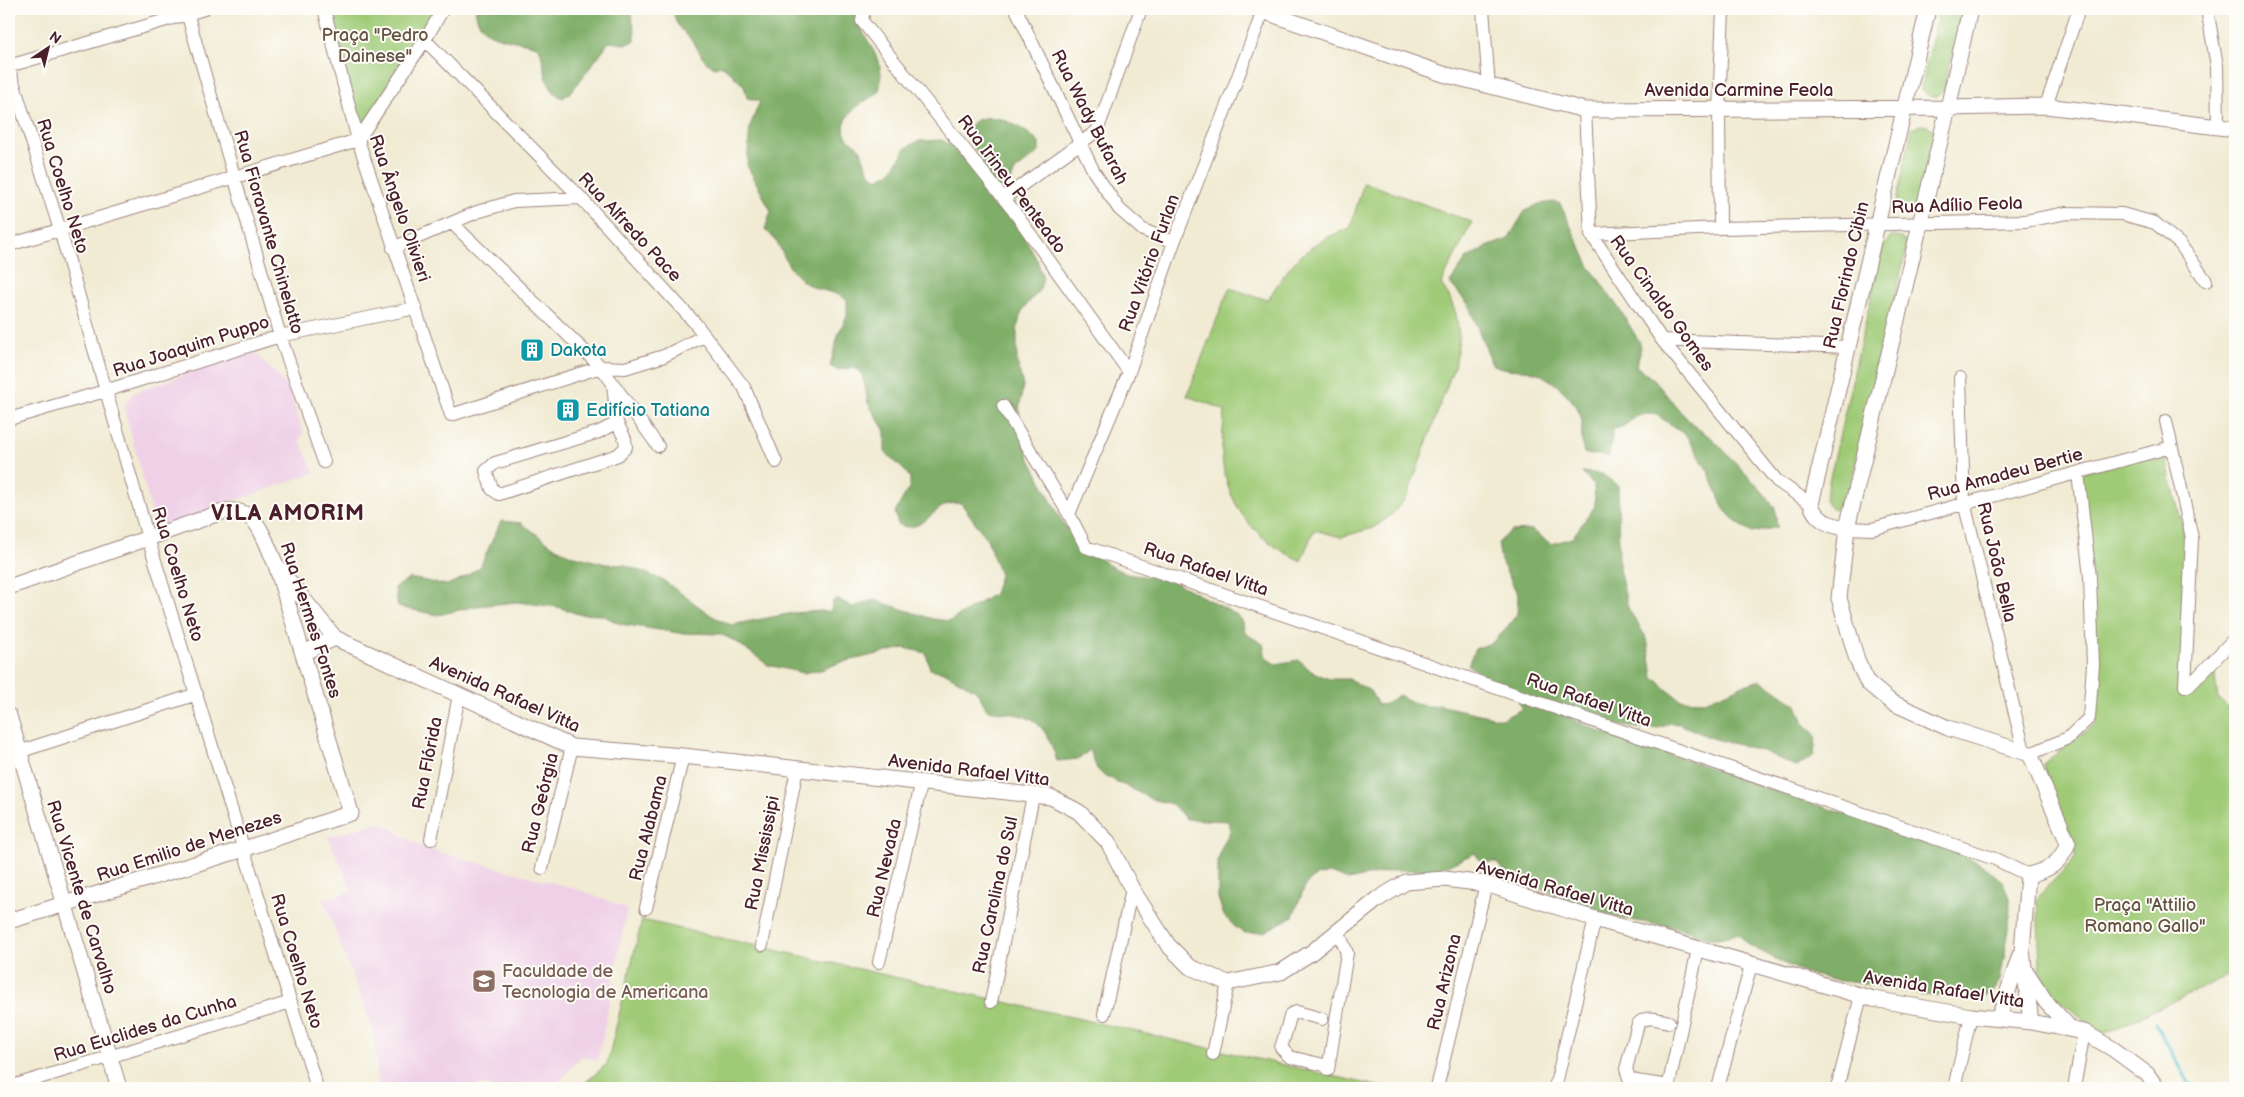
<svg xmlns="http://www.w3.org/2000/svg" width="2244" height="1097" viewBox="0 0 2244 1097" font-family="'Balsamiq Sans',sans-serif">
<style>
.built{fill:#efd0e7}
.green{fill:#9fca76;stroke:#747450}
.forest{fill:#7fae67;stroke:#646649}
.lines{fill:none;stroke-linecap:round;stroke-linejoin:round}
.stream{stroke:#54bed0;stroke-width:3}
.minor-casing{stroke:#9e857f;stroke-width:14}
.major-casing{stroke:#9e857f;stroke-width:17}
.minor{stroke:#fff;stroke-width:12}
.major{stroke:#fff;stroke-width:15}
.labels{text-anchor:middle;stroke-width:4;stroke-linejoin:round;paint-order:stroke}
.park-label{font-size:18px;fill:#645242;stroke:#fdfcf7}
.street-label{font-size:18px;fill:#4a1f2b;stroke:#fdfcf7}
.culture-label{font-size:18px;fill:#0d838f;stroke:#fdfcf7;text-anchor:start}
.education-label{font-size:18px;fill:#785e54;stroke:#fdfcf7;text-anchor:start}
.district-label{font-size:22px;font-weight:bold;letter-spacing:1px;fill:#4a1f2b;stroke:#fdfcf7}
</style>
<rect width="100%" height="100%" fill="#fdfcf7"/>
<filter id="ink" filterUnits="userSpaceOnUse"><feTurbulence type="fractalNoise" baseFrequency=".02" numOctaves="2"/><feDisplacementMap in="SourceGraphic" scale="10" xChannelSelector="R" yChannelSelector="G"/><feConvolveMatrix kernelMatrix="1 2 1 2 8 2 1 2 1" color-interpolation-filters="sRGB"/></filter>
<filter id="wash" filterUnits="userSpaceOnUse"><feTurbulence type="fractalNoise" baseFrequency=".0096" numOctaves="4" result="noise"/><feDisplacementMap in="SourceGraphic" scale="20" xChannelSelector="R" yChannelSelector="G"/><feGaussianBlur stdDeviation="1.12" result="paint"/><feColorMatrix in="noise" values="0 0 0 0 0 0 0 0 0 0 0 0 0 0 0 0 0 1.4 0 .05"/><feComposite in="paint" operator="in"/></filter>
<g filter="url(#wash)">
<rect width="100%" height="100%" fill="#f1ebd3"/>
<path class="built" d="M 252,350 L 288,387 L 303,432 L 300,440 L 314,473 L 156,528 L 124,408 L 133,393 Z
M 380,822 L 424,848 L 583,891 L 627,909 L 598,1060 L 581,1056 L 554,1088 L 491,1088 L 488,1085 L 437,1088 L 378,1088 L 373,1030 L 323,899 L 352,891 L 328,837 Z"/>
<path class="green" d="M 326,9 L 435,9 L 393,88 L 360,130 Z
M 1939,9 L 1963,9 L 1944,90 L 1938,96 L 1930,97 L 1921,89 Z
M 1920,125 L 1928,126 L 1936,131 L 1917,208 L 1911,214 L 1903,215 L 1895,207 L 1912,129 Z
M 1364,182 L 1472,222 L 1441,284 L 1449,296 L 1456,314 L 1459,337 L 1456,361 L 1407,497 L 1389,517 L 1373,528 L 1341,537 L 1314,530 L 1301,561 C 1262,542 1236,519 1225,475 C 1219,454 1223,431 1225,410 L 1187,396 L 1229,288 L 1268,300 C 1289,263 1309,242 1350,228 Z
M 1892,236 L 1904,239 L 1907,247 L 1846,504 C 1838,513 1828,510 1825,499 L 1883,245 Z
M 2164,453 L 2186,540 L 2183,692 L 2184,693 L 2213,663 L 2218,698 L 2235,715 L 2235,967 L 2231,974 L 2104,1034 L 2041,987 L 2037,898 L 2077,856 L 2043,764 L 2096,723 L 2091,610 L 2078,473 Z
M 642,920 L 1386,1088 L 579,1088 L 607,1064 Z"/>
<path class="forest" d="M 475,9 L 646,9 L 631,13 L 635,32 L 635,41 L 626,44 L 609,42 L 573,90 L 563,98 C 543,90 546,66 539,47 C 523,40 489,41 480,24 C 477,20 476,14 475,9 Z
M 672,9 L 856,9 C 858,39 891,58 878,93 C 866,100 836,117 846,136 C 849,141 856,143 860,149 C 865,160 866,172 877,179 L 890,173 L 906,148 L 918,141 L 942,140 L 964,153 L 976,156 L 977,153 C 974,147 968,139 968,132 C 969,119 986,116 996,118 C 1012,121 1029,132 1039,143 L 1039,152 L 1015,171 L 1007,191 L 1018,226 L 1037,260 L 1043,278 L 1040,289 L 1022,311 L 1017,328 L 1017,361 L 1023,386 L 1019,410 L 1020,428 L 1029,457 L 1062,522 L 1083,545 L 1108,565 L 1127,574 L 1171,580 L 1237,615 L 1242,622 L 1246,634 L 1263,644 L 1266,658 L 1275,664 L 1299,660 L 1311,671 L 1329,679 L 1349,679 L 1370,691 L 1378,705 L 1385,704 L 1399,695 C 1412,702 1423,709 1438,705 L 1502,719 L 1522,709 L 1514,690 L 1484,677 L 1468,665 L 1475,649 L 1493,642 L 1505,630 L 1517,614 L 1518,595 L 1501,561 L 1498,543 L 1511,531 L 1532,530 L 1551,544 L 1572,538 L 1595,506 L 1594,485 L 1582,472 L 1602,474 L 1618,486 L 1619,569 L 1628,608 L 1647,639 L 1653,676 L 1665,688 L 1681,700 L 1705,701 L 1741,686 L 1761,680 L 1797,705 L 1804,723 L 1816,736 L 1814,755 L 1797,767 L 1763,751 L 1711,738 L 1680,724 L 1669,723 C 1653,739 1589,716 1567,717 L 1601,732 L 1683,758 L 1763,787 L 1896,831 L 1925,843 L 1961,854 L 1984,866 L 2003,882 L 2010,901 L 2009,929 L 2000,980 L 1995,990 L 1986,996 L 1952,997 L 1921,995 L 1876,985 L 1833,980 L 1809,974 L 1785,964 L 1749,945 L 1738,934 L 1718,938 L 1706,938 L 1683,929 L 1619,918 L 1570,904 L 1554,894 L 1506,874 L 1496,862 L 1481,862 L 1475,853 L 1447,866 L 1430,870 L 1396,870 L 1348,880 L 1330,873 L 1316,876 L 1306,884 L 1293,916 L 1264,932 L 1245,933 L 1234,926 L 1224,916 L 1218,898 L 1218,861 L 1221,849 L 1230,831 L 1228,821 L 1186,819 L 1172,804 L 1151,799 L 1102,774 L 1097,769 L 1090,750 L 1078,759 L 1057,761 C 1043,715 1030,716 987,710 L 977,691 L 944,672 L 930,669 L 926,653 L 904,648 L 839,663 L 821,670 L 803,673 L 768,665 L 735,641 L 720,634 L 679,633 L 620,624 L 602,615 L 578,614 L 558,607 L 517,602 L 477,606 L 438,615 L 398,607 L 395,588 L 410,578 L 447,585 L 465,577 L 480,567 L 501,521 L 521,523 L 556,548 L 571,555 L 606,564 L 625,565 L 648,574 L 664,581 L 712,616 L 731,625 L 793,613 L 820,611 L 828,612 L 831,610 L 833,601 L 837,599 L 853,607 L 874,600 L 933,619 L 950,621 L 994,594 L 1000,575 L 987,539 L 961,503 C 957,503 952,503 948,504 C 930,511 920,535 898,524 L 895,512 L 910,486 L 910,478 L 905,471 L 885,452 L 885,431 L 868,403 L 864,381 L 860,371 L 854,368 L 837,370 L 830,366 L 839,332 L 847,316 L 847,300 C 835,290 817,292 804,282 C 789,271 786,259 778,244 C 775,238 769,234 765,229 L 771,211 L 747,165 L 750,126 L 760,101 L 747,98 L 744,85 C 735,80 729,68 720,65 L 715,67 L 707,63 L 693,42 L 677,24 Z
M 1555,202 L 1560,204 L 1590,267 L 1622,313 L 1640,343 L 1640,353 L 1636,366 L 1654,380 L 1680,411 L 1694,426 L 1713,439 L 1762,491 L 1775,508 L 1777,527 L 1752,533 L 1736,522 L 1724,509 L 1709,473 L 1687,436 L 1654,413 L 1636,416 L 1623,427 L 1613,429 L 1609,457 C 1601,452 1592,457 1584,453 C 1581,442 1582,433 1582,422 C 1580,403 1554,380 1537,373 C 1522,367 1509,373 1492,364 L 1468,304 L 1450,283 L 1466,259 L 1484,248 L 1508,239 L 1525,211 L 1539,204 Z"/>
<g class="lines">
<path class="stream" d="M 2155,1023 L 2192,1088"/>
</g>
</g>
<g filter="url(#ink)">
<g class="lines">
<g class="minor-casing">
<path id="minor" d="M 186,9 L 280,336 L 324,462
M 324,9 L 358,140 L 451,415 L 601,367 L 625,368 L 664,356 L 704,336
M 864,9 L 862,21 L 1013,210 L 1129,372
M 1016,9 L 1094,172 L 1119,209 L 1143,230 L 1174,242
M 1264,9 L 1174,242 L 1129,372 L 1069,514 L 1086,547 L 1995,859 L 2028,875
M 1483,9 L 1489,87
M 2207,9 L 2217,66 L 2218,126
M 425,40 L 581,198 L 695,323 L 744,387 L 776,462
M 9,66 L 204,9
M 9,69 L 60,230 L 148,538 L 317,1088
M 2046,106 L 2079,9
M 1585,110 L 1591,234 L 1662,340 L 1777,481 L 1811,504
M 1004,198 L 1097,131 L 1141,9
M 452,223 L 601,367 L 658,446
M 1720,228 L 1719,109 L 1723,9
M 1591,234 L 1720,228 L 2025,221 L 2067,213 L 2122,214 L 2155,223 L 2180,244 L 2206,281
M 9,245 L 358,140 L 425,40 L 443,9
M 393,248 L 477,212 L 514,201 L 581,198
M 1662,340 L 1849,347
M 1960,378 L 1964,502 L 2024,751
M 613,384 L 617,423 L 625,439 L 626,447 L 618,455 L 499,494 L 492,489 L 486,471 L 495,463 L 599,432 L 617,423
M 1003,406 L 1069,514
M 9,419 L 105,391 L 280,336 L 416,308
M 2166,421 L 2192,538 L 2185,686 L 2189,686 L 2235,638
M 1847,528 L 1872,529 L 2171,447
M 2030,754 L 2068,738 L 2089,718 L 2093,665 L 2090,577 L 2078,473
M 9,755 L 197,694
M 431,839 L 459,695
M 542,868 L 572,747
M 646,908 L 683,756
M 762,945 L 797,769
M 879,962 L 922,781
M 991,1002 L 1033,796
M 1104,1014 L 1132,889
M 1322,1019 L 1297,1012 L 1291,1014 L 1281,1048 L 1290,1057 L 1328,1066
M 1213,1054 L 1228,983
M 1328,1070 L 1347,953 L 1338,931
M 1669,1086 L 1636,1081 L 1629,1078 L 1626,1069 L 1638,1024 C 1646,1014 1659,1020 1669,1022
M 9,1087 L 291,1002
M 1437,1088 L 1486,884
M 1555,1088 L 1595,919
M 1668,1088 L 1698,949
M 1718,1088 L 1751,965
M 1837,1088 L 1861,996
M 1954,1088 L 1971,1016
M 2074,1088 L 2084,1032"/>
</g>
<g class="major-casing">
<path id="major" d="M 1257,9 L 1443,74 L 1585,110 L 1948,108 L 2046,106 L 2235,129
M 1970,9 L 1948,108 L 1847,528 L 1839,598 L 1857,660 L 1868,683 L 1891,702 L 1948,728 L 2030,754 L 2068,843 C 2060,864 2049,870 2028,875 L 2022,951 L 2031,1022
M 1847,528 C 1831,526 1816,521 1811,504 L 1928,9
M 276,565 L 335,638 L 572,747 L 683,756 L 1051,797 L 1079,812 L 1108,842 L 1132,889 L 1168,945 L 1190,967 L 1228,983 L 1281,972 L 1312,952 L 1378,899 L 1406,882 L 1444,879 L 1486,884 L 1595,919 L 1873,999 L 1971,1016 L 2031,1022 L 2084,1032 L 2113,1049 L 2147,1074 L 2157,1088
M 9,587 L 225,511 C 259,507 264,540 276,565 L 351,813 L 244,849 L 9,921
M 303,653 L 335,638
M 9,716 L 119,1088
M 2025,970 L 2046,1002 L 2072,1030
M 1999,1018 L 2020,955"/>
</g>
<use href="#minor" class="minor"/>
<use href="#major" class="major"/>
</g>
</g>
<defs>
<g id="building-square" transform="scale(1.25)"><rect x="-9" y="-9" width="18" height="18" rx="4" fill="#0f9aa8" stroke="#fdfcf7"/><path d="M-4-6H4V6H1V3H-1V6H-4ZM-2.5-4.3h1.7v1.8h-1.7ZM.8-4.3h1.7v1.8H.8ZM-2.5-1h1.7V.8h-1.7ZM.8-1h1.7V.8H.8Z" fill="#fff"/></g>
<g id="university-square" transform="scale(1.25)"><rect x="-9" y="-9" width="18" height="18" rx="4" fill="#8d6e63" stroke="#fdfcf7"/><path d="M0-5L7-2L0 1L-7-2ZM-4 1L0 2.5L4 1V4Q0 6-4 4Z" fill="#fff"/></g>
</defs>
<g fill-rule="evenodd">
<use href="#building-square" x="532" y="350"/>
<use href="#building-square" x="568" y="410"/>
<use href="#university-square" x="484" y="981"/>
</g>
<g class="labels">
<g class="park-label">
<text x="375" y="41">Praça "Pedro<tspan x="375" dy="21">Dainese"</tspan></text>
<text x="2145" y="911">Praça "Attilio<tspan x="2145" dy="21">Romano Gallo"</tspan></text>
</g>
<g class="street-label">
<text x="1739" y="96">Avenida Carmine Feola</text>
<text transform="translate(1090 117) rotate(63)" y="6">Rua Wady Bufarah</text>
<text transform="translate(1012 184) rotate(53)" y="6">Rua Irineu Penteado</text>
<text transform="translate(63 186) rotate(73)" y="6">Rua Coelho Neto</text>
<text transform="translate(1957 205) rotate(-2)" y="6">Rua Adílio Feola</text>
<text transform="translate(400 208) rotate(71)" y="6">Rua Ângelo Olivieri</text>
<text transform="translate(630 227) rotate(47)" y="6">Rua Alfredo Pace</text>
<text transform="translate(269 232) rotate(74)" y="6">Rua Fioravante Chinelatto</text>
<text transform="translate(1149 263) rotate(-70)" y="6">Rua Vitório Furlan</text>
<text transform="translate(1846 275) rotate(-77)" y="6">Rua Florindo Cibin</text>
<text transform="translate(1662 303) rotate(54)" y="6">Rua Cinaldo Gomes</text>
<text transform="translate(191 346) rotate(-18)" y="6">Rua Joaquim Puppo</text>
<text transform="translate(2005 474) rotate(-15)" y="6">Rua Amadeu Bertie</text>
<text transform="translate(1997 562) rotate(77)" y="6">Rua João Bella</text>
<text transform="translate(1206 569) rotate(19)" y="6">Rua Rafael Vitta</text>
<text transform="translate(178 574) rotate(73)" y="6">Rua Coelho Neto</text>
<text transform="translate(311 620) rotate(72)" y="6">Rua Hermes Fontes</text>
<text transform="translate(505 694) rotate(24)" y="6">Avenida Rafael Vitta</text>
<text transform="translate(1589 700) rotate(19)" y="6">Rua Rafael Vitta</text>
<text transform="translate(427 763) rotate(-79)" y="6">Rua Flórida</text>
<text transform="translate(969 770) rotate(7)" y="6">Avenida Rafael Vitta</text>
<text transform="translate(540 803) rotate(-76)" y="6">Rua Geórgia</text>
<text transform="translate(648 828) rotate(-76)" y="6">Rua Alabama</text>
<text transform="translate(189 846) rotate(-18)" y="6">Rua Emilio de Menezes</text>
<text transform="translate(762 853) rotate(-79)" y="6">Rua Mississipi</text>
<text transform="translate(884 868) rotate(-77)" y="6">Rua Nevada</text>
<text transform="translate(1555 888) rotate(16)" y="6">Avenida Rafael Vitta</text>
<text transform="translate(995 895) rotate(-78)" y="6">Rua Carolina do Sul</text>
<text transform="translate(82 897) rotate(73)" y="6">Rua Vicente de Carvalho</text>
<text transform="translate(297 961) rotate(73)" y="6">Rua Coelho Neto</text>
<text transform="translate(1444 982) rotate(-77)" y="6">Rua Arizona</text>
<text transform="translate(1944 989) rotate(9)" y="6">Avenida Rafael Vitta</text>
<text transform="translate(145 1028) rotate(-17)" y="6">Rua Euclides da Cunha</text>
</g>
<g class="culture-label">
<text x="550" y="356">Dakota</text>
<text x="586" y="416">Edifício Tatiana</text>
</g>
<g class="education-label">
<text x="502" y="977">Faculdade de<tspan x="502" dy="21">Tecnologia de Americana</tspan></text>
</g>
<g class="district-label">
<text x="288" y="520">VILA AMORIM</text>
</g>
</g>
<rect width="2244" height="1097" fill="none" stroke="#fdfcf7" stroke-width="30"/>
<g transform="translate(48 48) rotate(35)" stroke="#fdfcf7" stroke-width="4" paint-order="stroke">
<path d="M0-4L9 19L0 12L-9 19Z" fill="#4a1f2b"/>
<text y="-8" font-size="14" font-weight="bold" text-anchor="middle" fill="#4a1f2b">N</text>
</g>
</svg>
